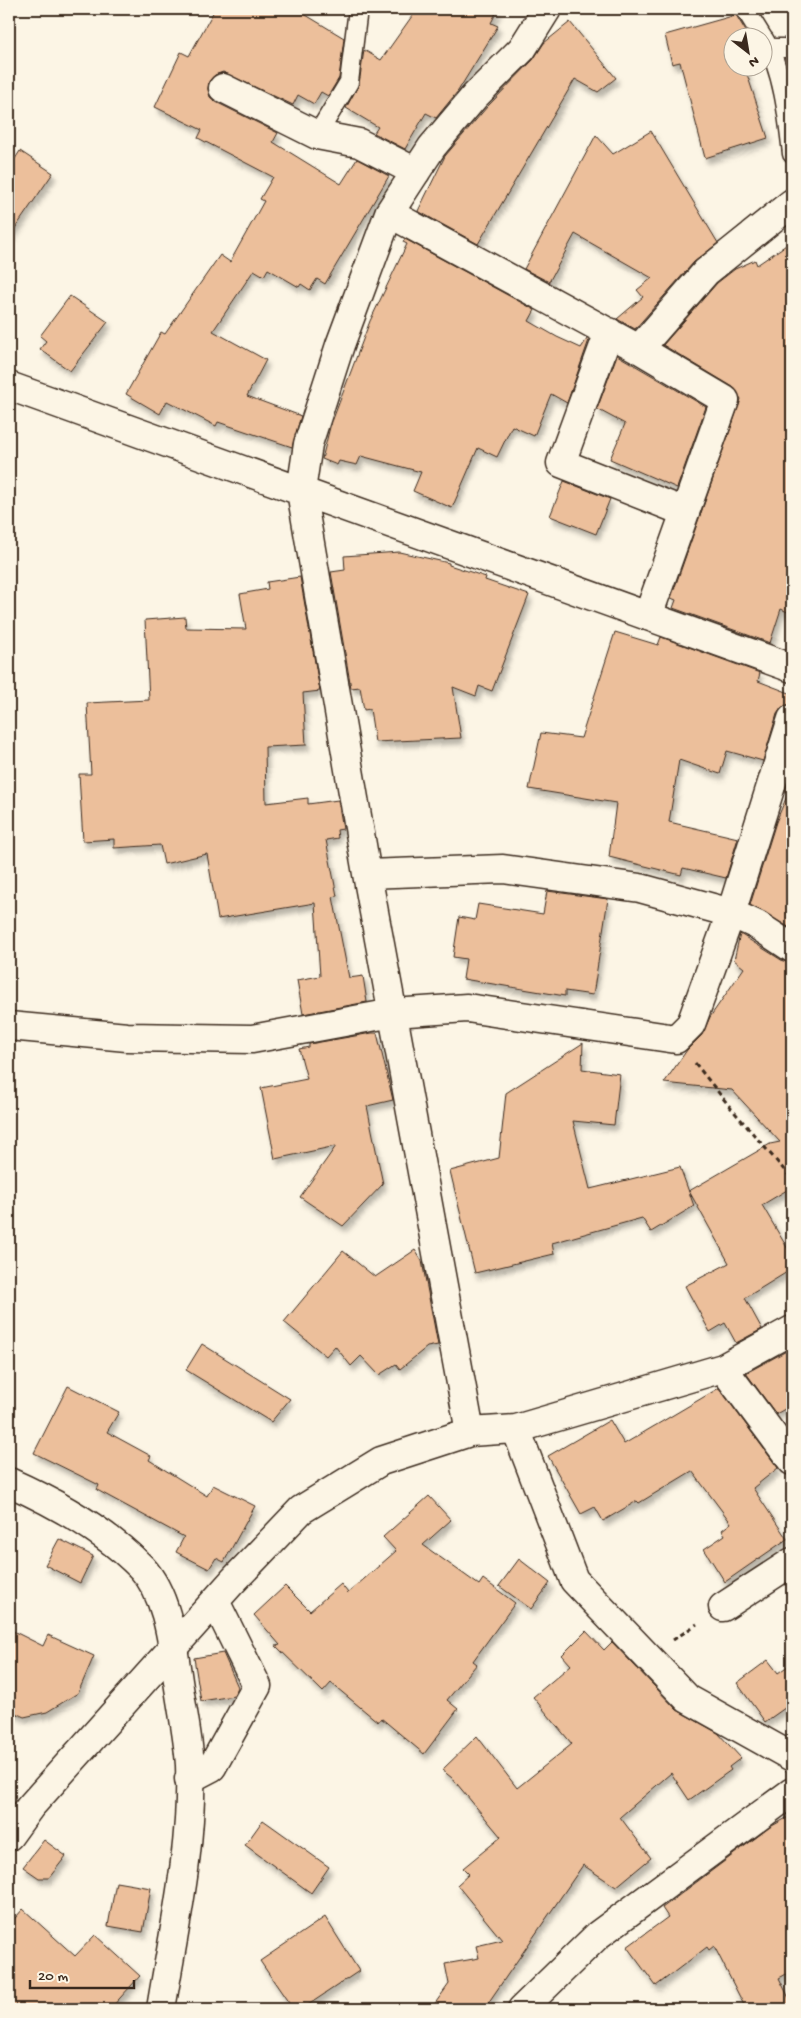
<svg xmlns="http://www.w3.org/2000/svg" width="801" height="2018" viewBox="0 0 801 2018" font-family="'Gochi Hand',sans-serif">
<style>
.building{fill:#ecbf9b;stroke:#3b2a1e;filter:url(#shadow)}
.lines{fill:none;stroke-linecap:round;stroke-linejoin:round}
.service-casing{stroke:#3b2a1e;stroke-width:21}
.minor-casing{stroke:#3b2a1e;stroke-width:31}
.tertiary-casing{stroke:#3b2a1e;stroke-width:31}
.path{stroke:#3b2a1e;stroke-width:3;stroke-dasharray:5 4;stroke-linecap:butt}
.service{stroke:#fcf5e5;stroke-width:18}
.minor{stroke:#fcf5e5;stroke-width:28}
.tertiary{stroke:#fcf5e5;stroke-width:28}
</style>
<defs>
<filter id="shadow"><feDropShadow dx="3" dy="5.5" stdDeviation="2.5" flood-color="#0004"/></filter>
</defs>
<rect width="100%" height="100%" fill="#fcf5e5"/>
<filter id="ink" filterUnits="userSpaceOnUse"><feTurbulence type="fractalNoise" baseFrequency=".02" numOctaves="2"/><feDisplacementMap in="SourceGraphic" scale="10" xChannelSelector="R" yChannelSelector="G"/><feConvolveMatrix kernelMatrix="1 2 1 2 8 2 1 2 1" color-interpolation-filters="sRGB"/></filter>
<g filter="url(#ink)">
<path class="building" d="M 215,9 L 296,9 L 344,38 L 339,78 L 328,96 L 321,92 L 314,104 L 298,95 L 293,105 L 223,72 L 215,75 L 209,81 L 208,89 L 210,97 L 216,102 L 278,133 L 273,142 L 341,184 L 357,159 L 389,176 L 325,284 L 317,279 L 310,290 L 301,284 L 299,287 L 268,269 L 264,276 L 254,270 L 213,331 L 266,360 L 247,396 L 301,416 L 292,447 L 218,422 L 216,426 L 167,401 L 160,414 L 126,394 L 161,332 L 165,334 L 220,255 L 230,262 L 264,201 L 260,199 L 273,177 L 198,138 L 202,130 L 155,107 L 181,52 L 189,56 Z
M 417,9 L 498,9 L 491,23 L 498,26 L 458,91 L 436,118 L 426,113 L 405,149 L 374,133 L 378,127 L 346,108 L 359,84 L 364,50 L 381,60 Z
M 736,15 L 750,38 L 734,38 L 734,68 L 748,68 L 745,68 L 768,138 L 705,158 L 680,62 L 672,64 L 665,35 Z
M 570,22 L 616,78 L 598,92 L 575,79 L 478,244 L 418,211 L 445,156 L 487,107 L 533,60 L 544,43 Z
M 651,131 L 718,243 L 694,262 L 635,329 L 617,319 L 643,297 L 637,290 L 652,278 L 575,234 L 549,282 L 524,269 L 596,135 L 613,154 Z
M 20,151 L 53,173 L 9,237 L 9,168 Z
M 405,239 L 535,310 L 529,321 L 557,337 L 581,348 L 587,339 L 589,340 L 567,403 L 551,394 L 534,436 L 512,426 L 497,457 L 478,448 L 452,508 L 413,491 L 421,472 L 361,456 L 357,465 L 339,461 L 337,465 L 322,459 L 330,427 L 370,321 L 407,244 L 403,242 Z
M 792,241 L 792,614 L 781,609 L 770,643 L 673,608 L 676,600 L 671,598 L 741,399 L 733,387 L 663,345 L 717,283 L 735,269 L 755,260 L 757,265 Z
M 70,296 L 108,322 L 70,371 L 40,349 L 46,341 L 40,336 Z
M 617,355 L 706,407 L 677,488 L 610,459 L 625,424 L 597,409 Z
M 564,481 L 610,499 L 596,534 L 550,516 Z
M 399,552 L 449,563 L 449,565 L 486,577 L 485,580 L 529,595 L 492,691 L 479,686 L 476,696 L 453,687 L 461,738 L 375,742 L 370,709 L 364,710 L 360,687 L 351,688 L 331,572 L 345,570 L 344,556 Z
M 300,577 L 320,691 L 303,693 L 306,745 L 265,747 L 266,803 L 308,798 L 308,804 L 338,800 L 343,829 L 337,830 L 338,838 L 326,840 L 337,896 L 333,897 L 349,978 L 363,976 L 367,1002 L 303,1014 L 297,980 L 320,976 L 315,903 L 218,919 L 207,854 L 164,864 L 160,845 L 114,848 L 114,839 L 83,841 L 79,774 L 91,774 L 87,703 L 149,700 L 145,620 L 185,617 L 186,628 L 246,629 L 240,594 L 268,589 L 267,582 Z
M 615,632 L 658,645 L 661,637 L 760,673 L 758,681 L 792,694 L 792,704 L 782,707 L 777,714 L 763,761 L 727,751 L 720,774 L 679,760 L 669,822 L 738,838 L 726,878 L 683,868 L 681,875 L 609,857 L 616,803 L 529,789 L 541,733 L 581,738 Z
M 792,784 L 792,929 L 750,905 L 776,822 Z
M 547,891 L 608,899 L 593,995 L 565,991 L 565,996 L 463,979 L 466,959 L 453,957 L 459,917 L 475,920 L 478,904 L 543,914 Z
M 740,934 L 783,961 L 792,963 L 792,1187 L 762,1205 L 792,1256 L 792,1269 L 745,1298 L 762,1329 L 736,1343 L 725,1323 L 710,1332 L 685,1286 L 729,1263 L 689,1191 L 770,1144 L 780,1142 L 732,1090 L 664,1083 L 687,1050 L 702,1035 L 710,1017 L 744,968 L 734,960 Z
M 372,1033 L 377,1033 L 393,1100 L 367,1106 L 383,1184 L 343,1226 L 300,1197 L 336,1146 L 275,1159 L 261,1088 L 307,1079 L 299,1049 L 309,1047 L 309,1044 Z
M 583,1043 L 582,1069 L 620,1074 L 614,1125 L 573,1121 L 590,1189 L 680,1167 L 694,1206 L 651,1232 L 642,1218 L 552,1243 L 554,1254 L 475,1273 L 450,1171 L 499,1158 L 506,1093 Z
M 415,1250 L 422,1261 L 438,1345 L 427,1347 L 400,1369 L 396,1364 L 379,1375 L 361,1356 L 351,1366 L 335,1346 L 326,1356 L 284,1322 L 343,1251 L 375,1277 Z
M 202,1344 L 290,1399 L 271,1422 L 186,1370 Z
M 792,1348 L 792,1405 L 776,1414 L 746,1373 Z
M 68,1386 L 119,1412 L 107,1432 L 151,1456 L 149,1460 L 207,1496 L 213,1485 L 255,1506 L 224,1562 L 216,1558 L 209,1569 L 176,1552 L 184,1537 L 97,1490 L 99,1485 L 34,1453 Z
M 719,1388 L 778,1468 L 753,1488 L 787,1539 L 725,1582 L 704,1549 L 725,1535 L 722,1530 L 731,1523 L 692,1471 L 639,1503 L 637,1501 L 603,1521 L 595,1507 L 581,1514 L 548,1456 L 610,1420 L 624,1444 Z
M 429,1496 L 451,1520 L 423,1545 L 479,1585 L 483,1579 L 515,1603 L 473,1661 L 477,1664 L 447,1700 L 458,1709 L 424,1754 L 381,1718 L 378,1722 L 331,1683 L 323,1692 L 276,1646 L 280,1645 L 254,1615 L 285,1586 L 310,1611 L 341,1584 L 348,1593 L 396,1551 L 383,1537 Z
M 59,1539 L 93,1556 L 80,1583 L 45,1565 Z
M 519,1559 L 550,1583 L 531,1609 L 499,1586 Z
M 9,1629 L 43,1646 L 48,1635 L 94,1656 L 78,1693 L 47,1712 L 24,1717 L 9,1710 Z
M 586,1631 L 604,1650 L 612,1642 L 677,1710 L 718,1733 L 741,1758 L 729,1767 L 731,1770 L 689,1800 L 671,1773 L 620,1817 L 651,1858 L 616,1887 L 583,1865 L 484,2009 L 431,2009 L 449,1984 L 445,1964 L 479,1958 L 476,1946 L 502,1940 L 457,1885 L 469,1874 L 463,1868 L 501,1837 L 452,1778 L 442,1770 L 477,1736 L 517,1788 L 572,1744 L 533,1697 L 571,1665 L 562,1655 Z
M 223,1653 L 238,1687 L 234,1696 L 201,1701 L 194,1658 Z
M 768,1660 L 778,1673 L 792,1663 L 792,1703 L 765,1722 L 737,1683 Z
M 792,1815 L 792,1971 L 779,1978 L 792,2004 L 792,2009 L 746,2009 L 714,1946 L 709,1950 L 707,1947 L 656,1986 L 627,1947 L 668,1917 L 662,1908 L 770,1827 Z
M 263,1820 L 329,1867 L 311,1893 L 245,1845 Z
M 44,1840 L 66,1856 L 49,1878 L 39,1878 L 23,1867 Z
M 116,1882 L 151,1888 L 143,1932 L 108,1926 Z
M 23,1909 L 75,1956 L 95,1935 L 140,1976 L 110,2009 L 9,2009 L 9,1925 Z
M 325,1917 L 359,1971 L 302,2009 L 293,2009 L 260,1961 Z"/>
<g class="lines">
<g class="service-casing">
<path id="service" d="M 745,9 L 763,38
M 764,39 C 783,70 788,118 792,154
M 769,48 L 792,48
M 317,135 L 349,82 L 358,9"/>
</g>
<g class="minor-casing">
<path id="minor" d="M 223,88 L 317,135 L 359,143 L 416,172
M 389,213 L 639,349 L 706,272 L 792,203
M 609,332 L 561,463 L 685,512
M 639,349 L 725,400 L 648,616
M 9,386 L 792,668
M 367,874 L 503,869 L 640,888 L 731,913 L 757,925 L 792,948
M 9,1026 L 127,1037 L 252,1039 L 393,1013 L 467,1008 L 676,1039 L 691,1024 L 731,913 L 792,719
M 723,1368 L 792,1461
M 516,1429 L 574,1580 L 688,1699 L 792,1757
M 470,1432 L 367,874 L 301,491 L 308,444 L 340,345 L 389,213 L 432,147 L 475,96 L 522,49 L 547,9
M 723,1607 L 792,1562
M 189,1779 L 212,1767 L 257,1686 L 215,1601
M 9,1836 L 30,1807 L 232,1582 L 301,1510 L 381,1461 L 470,1432 L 516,1429 L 723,1368 L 792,1330
M 522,2009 L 598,1935 L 792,1792"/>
</g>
<g class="tertiary-casing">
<path id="tertiary" d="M 9,1482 C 56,1503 106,1531 142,1568 C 167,1595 172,1640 177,1674 C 181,1704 188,1735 190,1765 C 193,1847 174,1929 161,2009"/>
</g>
<path class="path" d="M 695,1063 L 730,1107 L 792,1179
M 673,1640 L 697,1624"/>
<use href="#service" class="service"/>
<use href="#minor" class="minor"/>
<use href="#tertiary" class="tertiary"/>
</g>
</g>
<rect width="801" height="2018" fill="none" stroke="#fcf5e5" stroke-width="30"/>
<rect x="15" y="15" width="771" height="1988" fill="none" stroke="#3b2a1e" stroke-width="2" filter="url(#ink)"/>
<g transform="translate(748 52) rotate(149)"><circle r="24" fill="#fcf5e5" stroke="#afa495"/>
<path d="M0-4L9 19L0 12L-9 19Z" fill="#3b2a1e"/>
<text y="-8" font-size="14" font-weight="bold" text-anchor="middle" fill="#3b2a1e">N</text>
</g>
<path d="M30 1980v8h104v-8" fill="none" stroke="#3b2a1e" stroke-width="2.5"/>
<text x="38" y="1980" font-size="15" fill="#3b2a1e" stroke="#fcf5e5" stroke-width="4" paint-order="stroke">20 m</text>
</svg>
